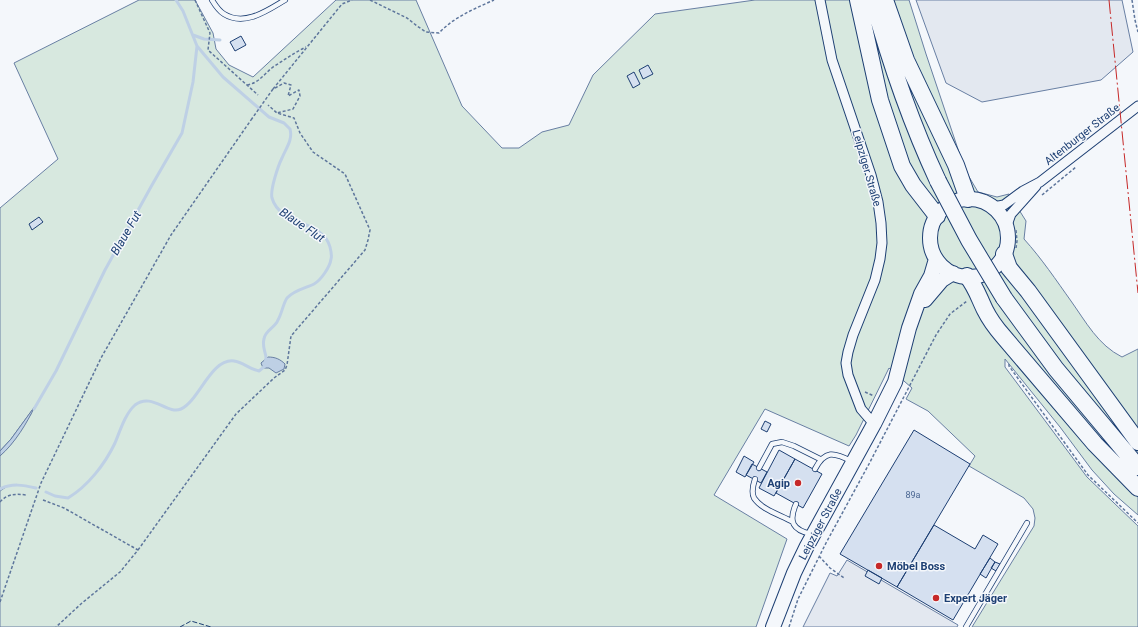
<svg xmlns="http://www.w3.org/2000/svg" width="1138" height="627" viewBox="0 0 1138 627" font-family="Roboto,sans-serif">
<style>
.green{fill:#d7e8df;stroke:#687fa3}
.parking{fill:#e3e8f0;stroke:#687fa3}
.water{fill:#bed0e5;stroke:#687fa3}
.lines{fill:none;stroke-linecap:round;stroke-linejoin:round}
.stream{stroke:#bed0e5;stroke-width:3}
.building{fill:#d5e0f0;stroke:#1d3f73}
.lane-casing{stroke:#1d3f73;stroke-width:6}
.street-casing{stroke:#1d3f73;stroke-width:11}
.primary-casing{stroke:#1d3f73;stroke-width:16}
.highway-casing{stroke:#1d3f73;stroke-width:18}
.path{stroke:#5e769c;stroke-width:1.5;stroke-dasharray:3 2;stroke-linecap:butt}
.lane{stroke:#f4f7fb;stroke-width:4.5}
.street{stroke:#f4f7fb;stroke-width:9}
.primary{stroke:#f4f7fb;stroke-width:14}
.highway{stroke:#f4f7fb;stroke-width:16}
.highway-bridge-casing{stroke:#1d3f73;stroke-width:18;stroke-linecap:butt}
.path-bridge{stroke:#5e769c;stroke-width:1.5;stroke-dasharray:3 2;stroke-linecap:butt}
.highway-bridge{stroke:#f4f7fb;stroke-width:16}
.fence{stroke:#1d3f73;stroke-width:1;stroke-dasharray:5 2;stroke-linecap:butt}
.power{stroke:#c62828;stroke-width:1;stroke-dasharray:14 3 2 3;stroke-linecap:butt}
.poi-dot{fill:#c62828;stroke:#f4f7fb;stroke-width:1.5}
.labels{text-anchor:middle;stroke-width:3;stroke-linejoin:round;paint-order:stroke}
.number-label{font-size:9px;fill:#4b6792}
.street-label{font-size:11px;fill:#1d3f73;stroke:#f4f7fb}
.poi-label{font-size:11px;font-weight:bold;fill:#1d3f73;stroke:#f4f7fb;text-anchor:start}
.water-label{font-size:12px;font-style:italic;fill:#1d3f73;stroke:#f4f7fb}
</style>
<rect width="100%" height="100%" fill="#f4f7fb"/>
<path class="green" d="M 139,0 L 195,0 L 213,33 L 216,49 L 229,65 L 253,77 L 336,0 L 416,0 L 462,106 L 502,148 L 519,148 L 542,132 L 569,125 L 593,75 L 655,14 L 755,0 L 909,0 L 926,54 L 965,170 L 978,192 L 997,197 L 1009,194 L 1026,221 L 1024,239 C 1042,259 1056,280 1071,301 C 1086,322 1098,345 1122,357 L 1138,349 L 1138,515 L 1114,494 L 1092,470 L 1060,427 L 1005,359 L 1005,367 L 1087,477 L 1138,526 L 1138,627 L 972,627 L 1034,526 L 1035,518 L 1033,509 L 1024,498 L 969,466 L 975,456 L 928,411 L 906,399 L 912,388 L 889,368 L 856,435 L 849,446 L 765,409 L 714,495 L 787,539 L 756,627 L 0,627 L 0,491 L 6,487 L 0,488 L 0,456 L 11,444 L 31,414 L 33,409 L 11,439 L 0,451 L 0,208 L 58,159 L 14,63 Z"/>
<path class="parking" d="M 916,0 L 1122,0 L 1133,52 L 1101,80 L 982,102 L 946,83 Z
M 847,560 L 958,625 L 957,627 L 803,627 L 830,573 L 837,576 Z"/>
<path class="water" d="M 268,357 C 275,357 280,359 285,364 L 284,369 L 276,373 L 269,368 L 263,368 L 261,363 Z
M 35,406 C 27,423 15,443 0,456 L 0,451 L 11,439 Z"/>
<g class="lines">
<path class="stream" d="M 193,35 L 204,39 L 220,40
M 34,409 L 56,371 L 105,270 L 152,185 L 182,133 L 193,82 L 197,46 L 183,11 L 176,0
M 0,489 C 12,483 23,485 36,488
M 46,492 L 55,496 L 68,498 C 88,486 105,464 115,443 C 120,431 125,414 135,405 C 152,392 167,415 181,409 C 199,401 211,358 234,361 C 243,362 249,369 259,371 L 265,366 C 265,363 266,360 266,357 C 265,351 262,346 264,339 C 265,330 275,328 278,320 C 282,313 283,304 287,298 C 294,290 306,288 314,284 C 321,280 330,267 331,259 C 332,256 331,251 330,247 C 323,220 280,226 272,198 C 270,190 278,166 282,158 C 286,148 293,140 290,129 L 284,123 L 269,117 L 223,77 L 197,46"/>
</g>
<path class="building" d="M 241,36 L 246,45 L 235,51 L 230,42 Z
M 648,65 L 653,74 L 643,79 L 639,70 Z
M 634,72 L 640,84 L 633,88 L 627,76 Z
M 39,217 L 43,222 L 32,230 L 29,224 Z
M 765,421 L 771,424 L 767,432 L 761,429 Z
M 914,430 L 970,464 L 897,587 L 840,554 Z
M 779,450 L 795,459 L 774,496 L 759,488 Z
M 744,456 L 754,462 L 745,477 L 736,472 Z
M 795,459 L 822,474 L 803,508 L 776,493 Z
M 752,464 L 767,472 L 761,483 L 746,475 Z
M 934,525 L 975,549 L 983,535 L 998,544 L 953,620 L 897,587 Z
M 990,558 L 995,562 L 986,578 L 980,574 Z
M 995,562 L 1000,564 L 996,571 L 991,568 Z
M 868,570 L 882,578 L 879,584 L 865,576 Z"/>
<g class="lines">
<g class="lane-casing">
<path id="lane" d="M 212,0 C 215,5 219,11 224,14 C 245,27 268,10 285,0
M 759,468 L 772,444 L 782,442 L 794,446 L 820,459
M 815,469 C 825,450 834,452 851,461
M 755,479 C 753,485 751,492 754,498 C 762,510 781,515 793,522
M 796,504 C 788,522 793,530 811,534
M 966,627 L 1027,523"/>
</g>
<g class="street-casing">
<path id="street" d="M 820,0 L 832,60 L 871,175 L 878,202 L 881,223 L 882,243 L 880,259 L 875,280 L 853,335 L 848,352 L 846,363 L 848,375 L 861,409 L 874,424
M 993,207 L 1004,205 L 1023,191 L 1040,182 L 1138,106
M 1006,228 L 1011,214 L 1036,186"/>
</g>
<g class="primary-casing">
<path id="primary" d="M930 238a39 39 0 1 1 78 0a39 39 0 1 1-78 0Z
M 925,300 L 942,280 L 953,273
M 773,627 L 794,573 L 807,546 L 874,424 L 895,382 L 909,328 L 921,294 L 931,276 L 936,259"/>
</g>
<g class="highway-casing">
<path id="highway" d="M 858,0 L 880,100 L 902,166 L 913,185 L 937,216
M 873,0 C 890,62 911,123 938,181
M 885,0 L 906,60 L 956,165 L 968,199
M 1004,254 L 1009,268 L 1028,291 L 1138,442
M 967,276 C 976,287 979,298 985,310 C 990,320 996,328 1003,336 L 1095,444 L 1138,488
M 1004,298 L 1056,369 L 1138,467"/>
</g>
<path class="path" d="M 195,0 L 210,33 L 208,50 L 258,95
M 370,0 L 407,18 L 417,26 L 426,32 L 439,33 C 454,17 474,9 494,0
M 1132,0 L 1135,20 L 1138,32
M 247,85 C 259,83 264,74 273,67 C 284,60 294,53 306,47
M 275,88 L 284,83 L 291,85 L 288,96 L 299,90 L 300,96 L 293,109 L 277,113
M 273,89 L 342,4 L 352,0
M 1042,195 L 1076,167
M 1016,248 L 1017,241 L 1016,230
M 1009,364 L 1009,366 L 1088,475 L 1138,523
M 865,392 L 874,396
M 43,500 L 64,508 L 138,550 L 120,572 L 82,603 L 56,627
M 0,502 C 8,493 16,494 27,495
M 138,550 L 236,414 L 274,378 L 285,370 L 287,365 L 291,336 L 365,250 L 368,240 L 370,230 L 345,174 L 313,152 L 300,133 L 294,118 L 277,113 L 268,105
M 819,556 L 830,568 L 844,578
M 0,602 L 41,483 L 101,358 L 171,235 L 251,120
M 789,627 L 798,599 L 826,543 L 869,464 L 936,335 L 950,314 L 967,301"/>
<use href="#lane" class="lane"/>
<use href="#street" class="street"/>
<use href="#primary" class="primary"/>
<use href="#highway" class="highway"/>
<g class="highway-bridge-casing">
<path id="highway-bridge" d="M 938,181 L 969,240 L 1004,298"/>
</g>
<path class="path-bridge" d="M 251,120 L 273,89"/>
<use href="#highway-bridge" class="highway-bridge"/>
<path class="fence" d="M 180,627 L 191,621 L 211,627"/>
<path class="power" d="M 1109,0 L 1138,293"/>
</g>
<g class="poi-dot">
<circle cx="798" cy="483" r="4"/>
<circle cx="879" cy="566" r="4"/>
<circle cx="936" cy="598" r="4"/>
</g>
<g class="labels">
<g class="number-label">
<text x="913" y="498">89a</text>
</g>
<g class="street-label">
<text transform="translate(1082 134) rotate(-38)" y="4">Altenburger Straße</text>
<text transform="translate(867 168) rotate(74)" y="4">Leipziger Straße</text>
<text transform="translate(820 524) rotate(-62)" y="4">Leipziger Straße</text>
</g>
<g class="poi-label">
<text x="790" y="487" text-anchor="end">Agip</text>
<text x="887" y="570">Möbel Boss</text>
<text x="944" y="602">Expert Jäger</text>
</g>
<g class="water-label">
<text transform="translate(302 225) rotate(34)" y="4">Blaue Flut</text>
<text transform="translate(126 233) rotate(-60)" y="4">Blaue Fut</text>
</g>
</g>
</svg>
